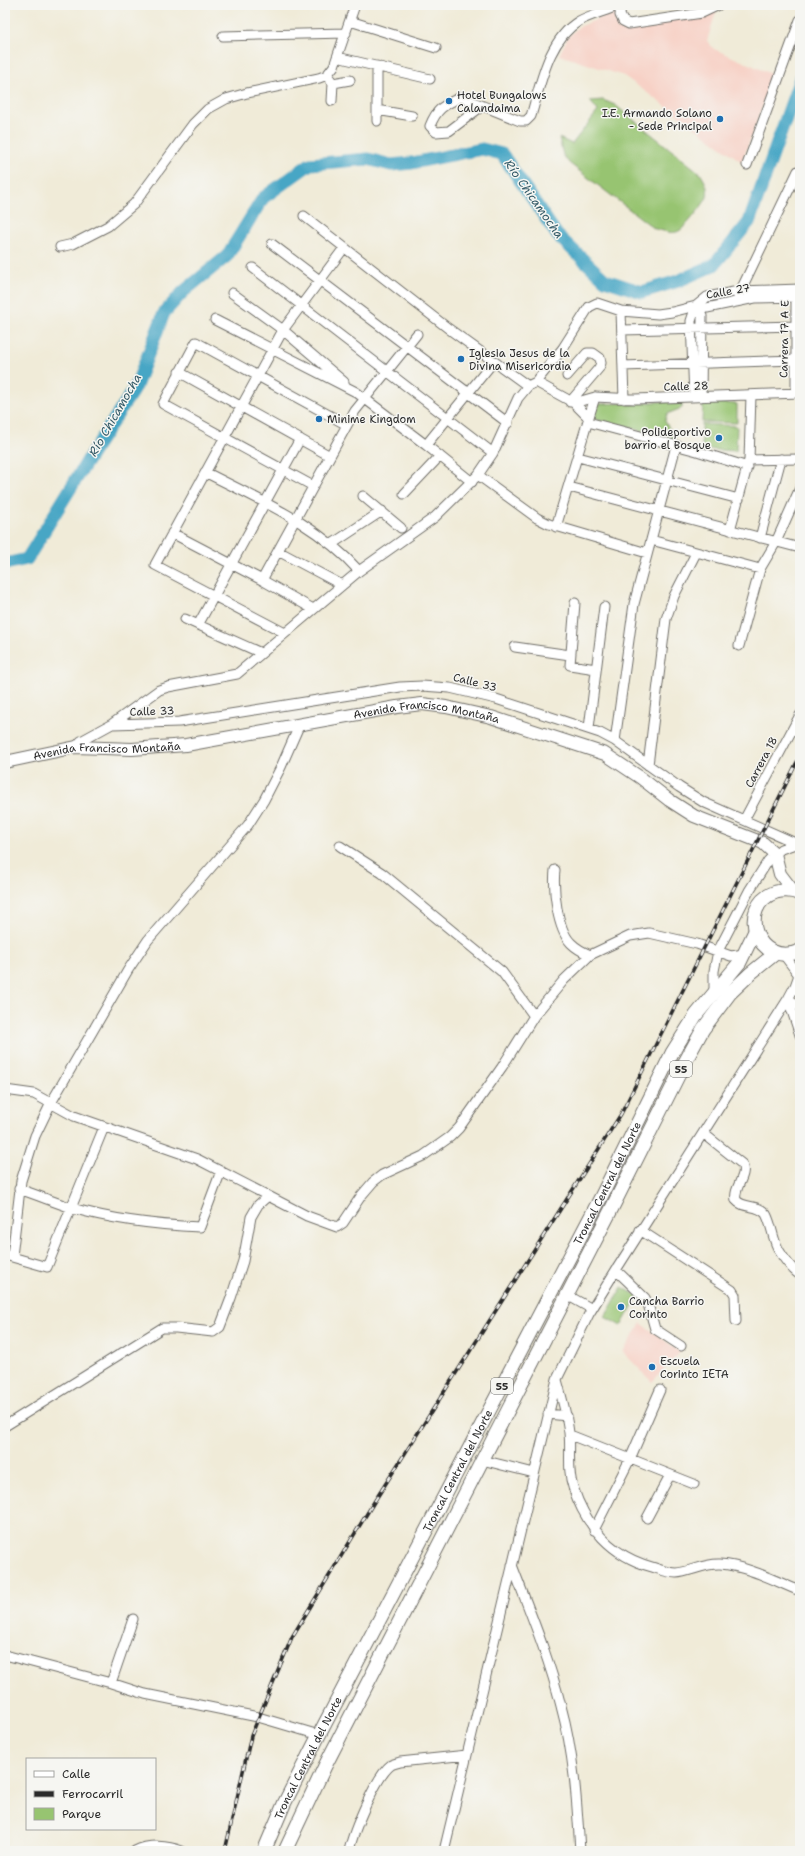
<svg xmlns="http://www.w3.org/2000/svg" width="805" height="1856" viewBox="0 0 805 1856" font-family="'Shantell Sans',sans-serif">
<style>
.built{fill:#f7d1c6}
.green{fill:#97c471;stroke:#61784e}
.lines{fill:none;stroke-linecap:round;stroke-linejoin:round}
.river{stroke:#46a6c5;stroke-width:13}
.minor-casing{stroke:#706e68;stroke-width:11}
.major-casing{stroke:#706e68;stroke-width:14}
.highway-casing{stroke:#706e68;stroke-width:15}
.minor{stroke:#fff;stroke-width:9}
.major{stroke:#fff;stroke-width:12}
.highway{stroke:#fff;stroke-width:13}
.rail-casing{stroke:#2b2b2b;stroke-width:3.5}
.rail{stroke:#f6f6f2;stroke-width:2;stroke-dasharray:6;stroke-linecap:butt}
.poi-dot{fill:#1f6fb2;stroke:#f6f6f2;stroke-width:1.5}
.labels{text-anchor:middle;stroke-width:3;stroke-linejoin:round;paint-order:stroke}
.shield{fill:#f6f6f2;stroke:#686867;stroke-width:1}
.shield-label{font-size:10px;font-weight:bold;fill:#2b2b2b}
.poi-label{font-size:11px;fill:#2b2b2b;stroke:#f6f6f2;text-anchor:start}
.street-label{font-size:11px;fill:#2b2b2b;stroke:#f6f6f2}
.water-label{font-size:12px;font-style:italic;fill:#365c69;stroke:#f6f6f2}
</style>
<rect width="100%" height="100%" fill="#f6f6f2"/>
<filter id="ink" filterUnits="userSpaceOnUse"><feTurbulence type="fractalNoise" baseFrequency=".025" numOctaves="2"/><feDisplacementMap in="SourceGraphic" scale="8" xChannelSelector="R" yChannelSelector="G"/><feConvolveMatrix kernelMatrix="1 2 1 2 8 2 1 2 1" color-interpolation-filters="sRGB"/></filter>
<filter id="wash" filterUnits="userSpaceOnUse"><feTurbulence type="fractalNoise" baseFrequency=".012" numOctaves="4" result="noise"/><feDisplacementMap in="SourceGraphic" scale="16" xChannelSelector="R" yChannelSelector="G"/><feGaussianBlur stdDeviation="0.9" result="paint"/><feColorMatrix in="noise" values="0 0 0 0 0 0 0 0 0 0 0 0 0 0 0 0 0 1.4 0 .05"/><feComposite in="paint" operator="in"/></filter>
<g filter="url(#wash)">
<rect width="100%" height="100%" fill="#f0ebd8"/>
<path class="built" d="M 717,9 L 707,41 L 714,49 L 774,75 L 742,162 L 624,76 L 559,55 L 567,39 L 577,28 L 607,15 L 616,13 L 617,29 L 700,15 Z
M 641,1323 L 680,1352 L 652,1382 L 623,1352 Z"/>
<path class="green" d="M 603,100 L 615,105 L 700,173 C 705,181 709,188 707,197 C 705,203 685,228 679,231 C 672,235 662,230 655,229 L 569,163 L 563,155 L 559,138 L 572,144 L 598,111 L 590,101 Z
M 682,401 L 682,408 L 667,414 L 665,421 L 669,428 L 676,435 L 675,439 L 593,419 C 592,413 595,408 598,404 Z
M 703,402 L 737,404 L 737,423 L 702,422 Z
M 702,424 L 737,426 L 736,451 L 702,449 Z
M 622,1287 L 638,1296 L 621,1326 L 605,1317 Z"/>
<g class="lines">
<path class="river" d="M 5,564 L 27,559 L 91,455 L 136,386 L 164,313 L 183,292 L 227,256 L 263,198 L 310,164 L 368,159 L 391,165 L 412,163 L 482,149 L 502,154 L 557,235 L 605,280 L 642,292 L 678,281 L 714,265 L 749,222 L 800,79"/>
</g>
</g>
<g filter="url(#ink)">
<g class="lines">
<g class="minor-casing">
<path id="minor" d="M 621,5 L 620,15 L 623,21 L 629,24 L 702,13 L 719,5
M 350,21 L 436,48
M 223,36 L 346,33
M 337,57 L 430,79
M 377,66 L 377,121
M 327,75 L 333,83 L 332,101
M 333,83 L 350,80
M 482,106 L 449,131 L 436,132 L 430,126 C 437,108 444,105 461,97 L 520,121 L 526,121 L 531,116 C 541,83 548,40 579,21 C 592,14 607,11 619,5
M 377,110 L 412,116
M 747,165 L 800,20
M 304,216 L 449,329 L 528,386
M 272,244 L 508,423
M 60,247 L 73,244 L 108,226 L 134,204 L 193,124 L 208,109 L 226,99 L 247,93 L 319,78 L 327,75 L 334,66 L 355,5
M 253,268 L 493,453
M 232,293 L 283,330 L 344,382
M 738,296 L 798,171 L 800,171
M 696,306 L 702,316 L 701,397
M 621,311 L 624,399
M 215,320 L 356,392 L 426,445 L 472,482
M 622,330 L 796,326
M 623,366 L 796,360
M 179,372 L 330,456
M 567,376 L 587,353 L 593,353 L 600,358 L 601,363 L 599,368 L 570,402
M 536,382 L 563,348 L 589,307 L 597,303 L 621,311 L 658,314 L 672,312 L 696,306 L 707,308 L 755,298 L 800,297
M 796,393 L 796,298 L 797,293
M 694,397 L 691,321 L 696,306 L 707,297 L 739,291 L 800,289
M 574,403 L 595,397 L 635,399 L 800,393
M 588,422 L 697,451 L 748,467
M 426,445 L 494,361
M 578,457 L 739,499
M 749,460 L 800,459
M 205,472 C 261,501 316,523 359,571
M 478,475 L 537,518 L 549,524 L 647,553
M 313,486 L 163,404 L 196,342 L 347,425
M 569,487 L 800,548
M 404,494 L 440,456
M 363,496 L 401,528
M 556,527 L 595,397
M 730,530 L 749,460 L 751,395
M 172,533 L 262,580 L 313,609
M 760,538 L 781,459
M 651,540 L 760,569
M 332,544 L 382,511
M 278,551 L 342,585
M 262,580 L 347,425 L 355,411 L 417,334
M 575,603 L 570,665 L 596,669
M 185,619 L 261,653
M 198,625 L 300,439
M 285,633 L 155,565 L 283,330 L 344,248
M 739,646 L 760,569 L 776,542 L 800,488
M 515,647 L 570,655
M 112,724 L 179,722 L 400,687 L 422,686 L 450,688 L 496,699 L 600,733 L 615,741 L 679,787 L 703,802 L 800,845
M 589,728 L 604,607
M 615,741 L 634,604 L 676,446
M 76,747 L 81,741 L 112,724 L 159,690 L 168,687 L 237,674 L 359,571 L 435,517 L 478,475 L 493,453 L 518,398 L 528,386 L 536,382 L 574,403 L 589,418
M 648,765 L 666,619 L 674,596 L 696,553
M 744,820 L 800,715
M 340,846 L 382,873 L 502,972 L 534,1016
M 555,870 C 553,889 557,929 571,943 C 576,948 583,952 590,955
M 784,955 L 799,975
M 714,992 L 714,971 L 718,951 L 749,891 L 768,861 L 775,854 L 781,849 L 795,844
M 788,999 L 800,1035
M 788,999 L 800,1006
M 5,1090 L 34,1094 L 74,1116 L 197,1159 L 307,1216 L 337,1227 L 343,1223 L 361,1196 L 373,1182 L 382,1175 L 423,1156 L 450,1137 L 459,1128 L 502,1067 L 534,1016 L 564,980 L 590,955 L 630,936 L 649,933 L 697,944 L 731,956 L 744,954
M 703,1133 L 742,1164 C 748,1176 733,1187 736,1200 C 743,1209 759,1204 766,1214 C 771,1223 772,1234 776,1244 C 780,1254 791,1269 800,1275
M 19,1189 C 37,1195 54,1202 72,1208 C 113,1220 156,1225 200,1227 L 221,1171
M 640,1230 L 732,1290 L 735,1295 L 736,1321
M 5,1255 L 47,1267 L 104,1127
M 12,1256 L 21,1181 L 35,1136 L 51,1103 L 128,970 L 148,940 L 248,825 L 264,800 L 281,767 L 299,726
M 616,1270 L 645,1298 L 648,1304 L 655,1329 L 681,1346
M 567,1295 L 592,1309
M 557,1380 C 562,1398 567,1415 569,1433 C 571,1451 567,1470 573,1487 C 586,1527 612,1556 652,1567 C 659,1569 668,1573 676,1573 C 690,1572 705,1563 720,1564 C 748,1566 775,1581 800,1591
M 548,1414 L 567,1416
M 5,1426 L 162,1328 L 176,1328 L 213,1332 L 220,1327 L 231,1298 L 243,1261 L 251,1217 L 258,1205 L 268,1196
M 570,1435 L 694,1484
M 482,1460 L 534,1473
M 647,1518 L 670,1475
M 594,1530 L 630,1459 L 660,1390
M 512,1565 C 530,1612 549,1658 561,1706 C 574,1753 577,1803 580,1851
M 5,1655 L 111,1683 L 145,1694 L 258,1717 L 319,1735
M 111,1683 L 133,1619
M 135,1851 C 149,1844 167,1845 182,1851
M 349,1851 C 353,1832 376,1776 391,1765 C 393,1764 397,1763 400,1762 L 467,1755
M 444,1851 L 557,1379 L 589,1314 L 616,1270 L 788,999 L 795,986 L 800,972"/>
</g>
<g class="major-casing">
<g id="major">
<path id="s1" d="M 5,762 L 76,747 L 132,749 L 186,745 L 397,707 L 422,704 L 446,707 L 491,717 L 605,754 L 641,778 L 669,800 L 694,816 L 763,843 L 775,854 L 780,874 L 793,891"/>
</g>
</g>
<g class="highway-casing">
<g id="highway">
<path d="M 800,894 C 792,890 784,890 776,892 C 735,906 757,969 800,951"/>
<path id="s2" d="M 264,1851 L 284,1804 L 319,1735 L 600,1199 L 672,1053 L 696,1015 L 740,962 L 755,931"/>
<path d="M 285,1851 L 325,1766 L 613,1206 L 685,1062 L 703,1029 L 730,993 L 751,973 L 776,953"/>
</g>
</g>
<use href="#minor" class="minor"/>
<use href="#major" class="major"/>
<use href="#highway" class="highway"/>
<g class="rail-casing">
<path id="rail" d="M 225,1851 L 251,1736 L 292,1637 L 374,1502 L 621,1114 L 800,756"/>
</g>
<use href="#rail" class="rail"/>
</g>
</g>
<g class="poi-dot">
<circle cx="449" cy="101" r="4"/>
<circle cx="720" cy="119" r="4"/>
<circle cx="461" cy="359" r="4"/>
<circle cx="319" cy="419" r="4"/>
<circle cx="719" cy="438" r="4"/>
<circle cx="621" cy="1307" r="4"/>
<circle cx="652" cy="1367" r="4"/>
</g>
<g class="labels">
<g class="shield">
<rect x="670" y="1061" width="22" height="16" rx="3"/>
<rect x="491" y="1378" width="22" height="16" rx="3"/>
</g>
<g class="shield-label">
<text x="681" y="1073">55</text>
<text x="502" y="1390">55</text>
</g>
<g class="poi-label">
<text x="457" y="99">Hotel Bungalows<tspan x="457" dy="13">Calandaima</tspan></text>
<text x="712" y="117" text-anchor="end">I.E. Armando Solano<tspan x="712" dy="13">- Sede Principal</tspan></text>
<text x="469" y="357">Iglesia Jesus de la<tspan x="469" dy="13">Divina Misericordia</tspan></text>
<text x="327" y="423">Minime Kingdom</text>
<text x="711" y="436" text-anchor="end">Polideportivo<tspan x="711" dy="13">barrio el Bosque</tspan></text>
<text x="629" y="1305">Cancha Barrio<tspan x="629" dy="13">Corinto</tspan></text>
<text x="660" y="1365">Escuela<tspan x="660" dy="13">Corinto IETA</tspan></text>
</g>
<g class="street-label">
<text transform="translate(728 291) rotate(-10)" y="4">Calle 27</text>
<text transform="translate(784 339) rotate(-89)" y="4">Carrera 17 A E</text>
<text transform="translate(686 386) rotate(-2)" y="4">Calle 28</text>
<text transform="translate(475 682) rotate(14)" y="4">Calle 33</text>
<text transform="translate(152 711) rotate(-2)" y="4">Calle 33</text>
<text dy="4" stroke="none"><textPath href="#s1" startOffset="427">Avenida Francisco Montaña</textPath></text>
<text dy="4" stroke="none"><textPath href="#s1" startOffset="103">Avenida Francisco Montaña</textPath></text>
<text transform="translate(761 762) rotate(-62)" y="4">Carrera 18</text>
<text dy="4" stroke="none"><textPath href="#s2" startOffset="751">Troncal Central del Norte</textPath></text>
<text dy="4" stroke="none"><textPath href="#s2" startOffset="427">Troncal Central del Norte</textPath></text>
<text dy="4" stroke="none"><textPath href="#s2" startOffset="103">Troncal Central del Norte</textPath></text>
</g>
<g class="water-label">
<text transform="translate(534 199) rotate(55)" y="4">Río Chicamocha</text>
<text transform="translate(115 415) rotate(-60)" y="4">Río Chicamocha</text>
</g>
</g>
<rect width="805" height="1856" fill="none" stroke="#f6f6f2" stroke-width="20"/>
<rect x="26" y="1758" width="130" height="72" fill="#f6f6f2" stroke="#a5a5a2"/>
<rect x="34" y="1771" width="20" height="6" fill="#ffffff" stroke="#a5a5a2"/>
<text x="62" y="1778" font-size="12" fill="#2b2b2b">Calle</text>
<rect x="34" y="1791" width="20" height="6" fill="#2b2b2b" stroke="#a5a5a2"/>
<text x="62" y="1798" font-size="12" fill="#2b2b2b">Ferrocarril</text>
<rect x="34" y="1808" width="20" height="12" fill="#97c471" stroke="#a5a5a2"/>
<text x="62" y="1818" font-size="12" fill="#2b2b2b">Parque</text>
</svg>
